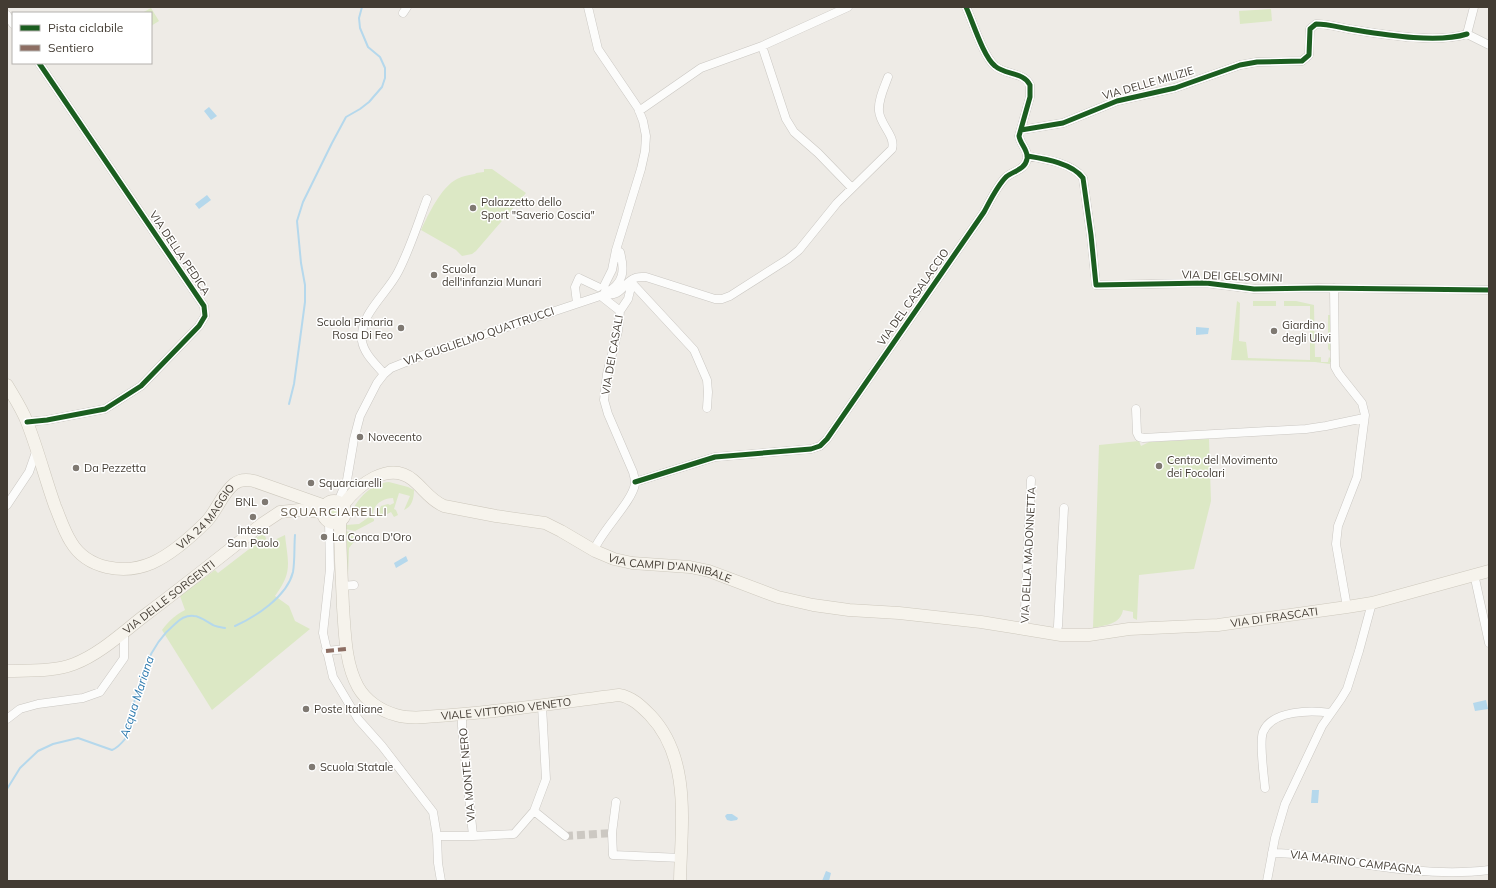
<svg xmlns="http://www.w3.org/2000/svg" width="1496" height="888" viewBox="0 0 1496 888" font-family="Mulish,sans-serif">
<style>
.green{fill:#dce8c5}
.water{fill:#b5d8ec}
.lines{fill:none;stroke-linecap:round;stroke-linejoin:round}
.stream{stroke:#b5d8ec;stroke-width:2}
.street-tunnel{stroke:#ccc8c2;stroke-width:8;stroke-dasharray:8 4;stroke-linecap:butt}
.street-casing{stroke:#cac7c2;stroke-width:9}
.secondary-casing{stroke:#cdc8bd;stroke-width:13}
.street{stroke:#fcfcfb;stroke-width:8}
.secondary{stroke:#f6f3ec;stroke-width:12}
.quiet{stroke:#8d6e63;stroke-width:4;stroke-dasharray:8 4;stroke-linecap:butt}
.cycleway-casing{stroke:#fff;stroke-width:8}
.cycleway{stroke:#1b5e20;stroke-width:5}
.poi-dot{fill:#7f7972;stroke:#fff;stroke-width:1.5}
.labels{text-anchor:middle;stroke-width:3;stroke-linejoin:round;paint-order:stroke}
.street-label{font-size:11px;fill:#433c33;stroke:#fff}
.poi-label{font-size:11px;fill:#433c33;stroke:#fff;text-anchor:start}
.neighbourhood-label{font-size:12px;letter-spacing:1px;fill:#655a4a;stroke:#fff}
.water-label{font-size:12px;font-style:italic;fill:#2d7aae;stroke:#fff}
</style>
<rect width="100%" height="100%" fill="#eeebe6"/>
<path class="green" d="M 151,8 L 159,21 L 151,26 L 151,13 L 142,13 Z
M 1271,9 L 1272,21 L 1240,24 L 1239,11 Z
M 484,169 L 492,169 L 526,193 L 476,251 L 472,254 L 462,256 L 456,250 L 421,230 C 428,215 441,187 457,179 C 463,176 469,175 475,174 L 476,173 L 484,172 Z
M 1237,301 L 1240,303 L 1239,341 L 1246,342 L 1248,358 L 1310,360 L 1310,306 L 1284,306 L 1284,301 L 1296,301 L 1314,305 L 1315,357 L 1321,357 L 1321,362 L 1328,362 L 1329,357 L 1331,359 L 1332,362 L 1330,362 L 1330,364 L 1315,362 L 1231,360 Z
M 1253,301 L 1276,301 L 1276,306 L 1253,306 Z
M 1328,315 L 1331,315 L 1331,350 L 1330,351 L 1328,349 Z
M 1209,439 L 1211,501 L 1194,569 L 1139,575 L 1137,620 L 1133,618 L 1133,612 L 1123,610 C 1120,625 1105,625 1093,628 L 1099,445 L 1139,441 L 1141,446 L 1149,442 Z
M 389,482 L 408,487 L 414,490 C 414,498 412,507 404,510 L 410,496 L 399,493 L 394,509 L 396,510 L 398,515 L 394,517 L 391,512 L 380,518 L 377,516 L 381,506 L 388,504 L 390,505 L 394,503 L 393,498 C 384,498 373,504 373,514 L 353,509 C 360,496 373,483 389,482 Z
M327 512a7 7 0 1 1 14 0a7 7 0 1 1-14 0Z
M 369,517 L 374,519 L 374,521 L 355,531 L 345,529 L 346,525 L 359,524 Z
M 345,531 L 355,533 L 357,538 L 349,548 L 348,576 L 347,576 Z
M 262,534 L 265,536 L 268,543 L 285,535 C 288,563 293,572 275,596 L 289,606 L 295,621 L 310,629 L 212,710 L 162,630 C 169,621 175,615 185,610 L 180,596 L 215,570 L 218,573 L 257,543 L 254,539 Z"/>
<path class="water" d="M 209,107 L 217,116 L 211,120 L 204,111 Z
M 207,195 L 211,200 L 199,209 L 195,204 Z
M 1196,327 L 1209,328 L 1208,334 L 1196,335 Z
M 406,556 L 408,561 L 396,568 L 394,563 Z
M 1486,700 L 1488,709 L 1475,711 L 1473,703 Z
M 1312,790 L 1319,790 L 1318,803 L 1311,803 Z
M 727,814 L 732,814 L 738,818 L 737,820 L 731,821 L 727,820 L 725,816 Z
M 826,871 L 831,873 L 829,881 L 822,881 Z"/>
<g class="lines">
<path class="stream" d="M 289,404 L 294,384 L 305,302 L 305,285 L 301,263 L 297,221 L 303,202 L 332,143 L 346,117 L 360,109 L 369,102 L 382,87 L 385,78 L 385,68 L 380,57 L 368,47 L 360,28 L 359,18 L 362,7
M 235,626 C 255,617 287,597 293,572 C 295,560 294,547 295,535
M 7,789 L 20,768 L 38,751 L 53,744 L 78,738 L 112,750 C 117,748 121,744 125,739 C 136,699 141,652 175,624 C 180,619 186,615 194,616 C 200,616 207,622 213,625 C 216,627 221,627 225,628"/>
<path class="street-tunnel" d="M 565,836 L 612,833"/>
<g class="street-casing">
<path id="street" d="M 588,7 L 598,49 L 638,108 L 643,121 L 646,136 L 645,151 L 641,169 L 616,250 L 612,270 L 604,286
M 1474,7 L 1467,34 L 1489,45
M 403,13 L 407,7
M 7,15 L 13,24
M 762,46 L 786,119 L 794,132 L 818,153 L 852,188
M 639,111 L 701,68 L 762,46 L 848,7
M 1021,130 L 1063,123 L 1117,101 L 1175,88 L 1240,65 L 1257,62 L 1302,61 L 1309,55 L 1310,29 L 1316,24 C 1327,24 1338,27 1349,29 C 1381,34 1436,44 1467,34
M 1027,156 C 1045,159 1072,163 1083,178 L 1091,235 L 1096,285 L 1206,283 L 1254,289 L 1318,288 L 1489,290
M 632,283 L 694,350 L 707,380 L 708,392 L 707,408
M 1334,288 L 1335,367 L 1339,374 L 1362,403 L 1365,415 L 1357,477 L 1338,526 L 1336,544 L 1347,607
M 606,293 C 624,283 625,271 620,252 L 616,250
M 605,294 C 621,297 622,285 633,279 C 637,276 642,277 646,277 L 715,299 L 722,299 L 730,296 L 788,259 L 799,250 L 837,203 L 892,149 C 896,136 880,125 879,111 C 878,100 884,88 888,77
M 577,303 L 575,287 L 579,278 L 598,287
M 620,311 L 628,299 L 632,283
M 384,374 C 376,364 364,354 362,341 C 359,314 387,294 398,272 C 410,249 418,223 427,199
M 1136,409 L 1137,433 L 1139,437 L 1143,438 L 1306,429 L 1326,426 L 1364,418
M 27,422 L 47,420 L 105,409 L 141,386 L 199,326 L 205,316 L 204,306 L 39,63
M 635,482 L 715,457 L 811,449 L 820,446 L 827,439 L 984,212 C 990,201 997,186 1006,177 C 1013,171 1025,170 1027,159 C 1029,151 1020,144 1019,136 L 1030,97 L 1030,85 C 1024,72 1005,75 995,66 C 983,56 973,22 966,7
M 338,502 L 347,480 L 354,439 L 360,416 L 377,383 L 384,374 L 391,368 L 426,354 L 603,295 L 606,290 L 604,286
M 7,505 L 29,472 L 36,452
M 329,522 L 330,569 L 323,633 L 333,677 L 358,719 L 382,746 L 433,812 L 437,836 L 438,863 L 441,881
M 594,550 C 602,530 632,502 635,484 C 635,480 634,475 633,472 L 608,414 L 604,400 L 607,374 L 618,331 L 620,311 L 601,296
M 1474,574 L 1489,643
M 342,586 L 354,585
M 1024,630 L 1031,480
M 1056,635 L 1058,626 L 1064,508
M 326,651 L 347,649
M 462,714 L 462,726 L 473,836
M 7,719 L 20,709 L 38,704 L 83,698 L 100,692 L 124,658 L 124,632
M 1265,788 C 1264,776 1259,742 1263,732 C 1272,710 1311,710 1331,713
M 616,802 L 612,833 L 613,855 L 681,858
M 534,811 L 565,836
M 437,836 L 473,836 L 514,834 L 534,811 L 546,779 L 542,706
M 1272,853 C 1305,853 1337,860 1369,865 C 1408,871 1450,875 1489,870
M 1267,881 L 1275,838 L 1285,804 L 1322,726 L 1341,699 L 1347,689 L 1359,651 L 1372,603"/>
</g>
<g class="secondary-casing">
<g id="secondary">
<path id="s1" d="M 7,385 C 14,397 22,409 27,422 C 38,450 45,478 55,506 C 60,518 64,531 71,542 C 87,569 124,575 152,563 C 172,554 192,536 207,521 C 217,510 222,494 234,484 C 240,479 246,479 254,481 L 325,506"/>
<circle cx="334" cy="512" r="11"/>
<path id="s2" d="M 343,505 C 358,485 389,460 413,480 C 424,489 430,500 444,506 L 496,516 L 545,523 L 561,531 L 595,551 L 614,559 L 632,563 L 690,567 L 709,571 L 778,597 L 813,605 L 849,610 L 899,613 L 981,622 L 1061,635 L 1089,635 L 1129,629 L 1218,625 L 1347,607 L 1372,603 L 1489,571"/>
<path id="s3" d="M 340,522 C 340,550 342,579 343,607 C 345,634 345,663 358,687 C 366,701 381,711 396,715 C 413,720 433,716 451,715 C 507,711 563,702 619,695 C 632,697 641,706 650,715 C 692,759 681,825 680,881"/>
<path id="s4" d="M 7,671 C 29,670 53,672 74,664 C 100,654 122,633 144,616 C 184,586 223,555 262,524 L 280,512 L 299,510 L 323,512"/>
</g>
</g>
<use href="#street" class="street"/>
<use href="#secondary" class="secondary"/>
<path class="quiet" d="M 326,651 L 347,649"/>
<g class="cycleway-casing">
<path id="cycleway" d="M 1021,130 L 1063,123 L 1117,101 L 1175,88 L 1240,65 L 1257,62 L 1302,61 L 1309,55 L 1310,29 L 1316,24 C 1327,24 1338,27 1349,29 C 1381,34 1436,44 1467,34
M 1027,156 C 1045,159 1072,163 1083,178 L 1091,235 L 1096,285 L 1206,283 L 1254,289 L 1318,288 L 1489,290
M 27,422 L 47,420 L 105,409 L 141,386 L 199,326 L 205,316 L 204,306 L 39,63
M 635,482 L 715,457 L 811,449 L 820,446 L 827,439 L 984,212 C 990,201 997,186 1006,177 C 1013,171 1025,170 1027,159 C 1029,151 1020,144 1019,136 L 1030,97 L 1030,85 C 1024,72 1005,75 995,66 C 983,56 973,22 966,7"/>
</g>
<use href="#cycleway" class="cycleway"/>
</g>
<g class="poi-dot">
<circle cx="473" cy="208" r="4"/>
<circle cx="434" cy="275" r="4"/>
<circle cx="401" cy="328" r="4"/>
<circle cx="1274" cy="331" r="4"/>
<circle cx="360" cy="437" r="4"/>
<circle cx="1159" cy="466" r="4"/>
<circle cx="76" cy="468" r="4"/>
<circle cx="311" cy="483" r="4"/>
<circle cx="265" cy="502" r="4"/>
<circle cx="253" cy="517" r="4"/>
<circle cx="324" cy="537" r="4"/>
<circle cx="306" cy="709" r="4"/>
<circle cx="312" cy="767" r="4"/>
</g>
<g class="labels">
<g class="street-label">
<text transform="translate(1148 83) rotate(-16)" y="4">VIA DELLE MILIZIE</text>
<text transform="translate(180 253) rotate(56)" y="4">VIA DELLA PEDICA</text>
<text transform="translate(1232 276) rotate(2)" y="4">VIA DEI GELSOMINI</text>
<text transform="translate(913 297) rotate(-55)" y="4">VIA DEL CASALACCIO</text>
<text transform="translate(479 336) rotate(-19)" y="4">VIA GUGLIELMO QUATTRUCCI</text>
<text transform="translate(612 355) rotate(-80)" y="4">VIA DEI CASALI</text>
<text dy="4" stroke="none"><textPath href="#s1" startOffset="333">VIA 24 MAGGIO</textPath></text>
<text transform="translate(1028 555) rotate(-87)" y="4">VIA DELLA MADONNETTA</text>
<text dy="4" stroke="none"><textPath href="#s2" startOffset="361">VIA CAMPI D'ANNIBALE</textPath></text>
<text dy="4" stroke="none"><textPath href="#s4" startOffset="184">VIA DELLE SORGENTI</textPath></text>
<text dy="4" stroke="none"><textPath href="#s2" startOffset="974">VIA DI FRASCATI</textPath></text>
<text dy="4" stroke="none"><textPath href="#s3" startOffset="326">VIALE VITTORIO VENETO</textPath></text>
<text transform="translate(467 775) rotate(-95)" y="4">VIA MONTE NERO</text>
<text transform="translate(1356 862) rotate(7)" y="4">VIA MARINO CAMPAGNA</text>
</g>
<g class="poi-label">
<text x="481" y="206">Palazzetto dello<tspan x="481" dy="13">Sport "Saverio Coscia"</tspan></text>
<text x="442" y="273">Scuola<tspan x="442" dy="13">dell'infanzia Munari</tspan></text>
<text x="393" y="326" text-anchor="end">Scuola Pimaria<tspan x="393" dy="13">Rosa Di Feo</tspan></text>
<text x="1282" y="329">Giardino<tspan x="1282" dy="13">degli Ulivi</tspan></text>
<text x="368" y="441">Novecento</text>
<text x="1167" y="464">Centro del Movimento<tspan x="1167" dy="13">dei Focolari</tspan></text>
<text x="84" y="472">Da Pezzetta</text>
<text x="319" y="487">Squarciarelli</text>
<text x="257" y="506" text-anchor="end">BNL</text>
<text x="253" y="534" text-anchor="middle">Intesa<tspan x="253" dy="13">San Paolo</tspan></text>
<text x="332" y="541">La Conca D'Oro</text>
<text x="314" y="713">Poste Italiane</text>
<text x="320" y="771">Scuola Statale</text>
</g>
<g class="neighbourhood-label">
<text x="334" y="516">SQUARCIARELLI</text>
</g>
<g class="water-label">
<text transform="translate(137 697) rotate(-72)" y="4">Acqua Mariana</text>
</g>
</g>
<rect width="1496" height="888" fill="none" stroke="#433c33" stroke-width="16"/>
<rect x="12" y="12" width="140" height="52" fill="#ffffff" stroke="#b4b1ad"/>
<rect x="20" y="25" width="20" height="6" fill="#1b5e20" stroke="#b4b1ad"/>
<text x="48" y="32" font-size="12" fill="#433c33">Pista ciclabile</text>
<rect x="20" y="45" width="20" height="6" fill="#8d6e63" stroke="#b4b1ad"/>
<text x="48" y="52" font-size="12" fill="#433c33">Sentiero</text>
</svg>
